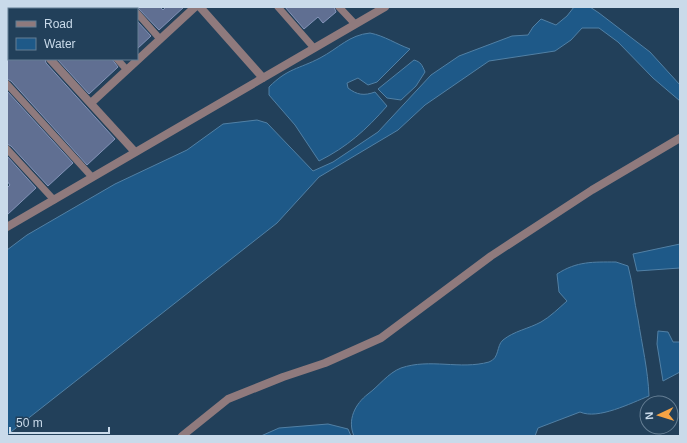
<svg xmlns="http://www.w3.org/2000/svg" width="687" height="443" viewBox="0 0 687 443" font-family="Arial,sans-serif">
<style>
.water{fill:#1e5988;stroke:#5180a5}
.building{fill:#606f92;stroke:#8494b9}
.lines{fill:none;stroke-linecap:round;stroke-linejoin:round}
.service{stroke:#8f7a7d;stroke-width:7}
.minor{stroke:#8f7a7d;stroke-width:8}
</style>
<rect width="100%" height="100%" fill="#22405a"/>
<path class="water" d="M 574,7 L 590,7 L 599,13 L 650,52 L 680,85 L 680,101 L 653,78 L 618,42 L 599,28 L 582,28 L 571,40 L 555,51 L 489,61 L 425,105 L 398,130 L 319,177 L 277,223 L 7,435 L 7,250 L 27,235 L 115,184 L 187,150 L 223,124 L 257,120 L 267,123 L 313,171 L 333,162 L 378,132 L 431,75 L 459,56 L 512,36 L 528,35 L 533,27 L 541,19 L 556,25 L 567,16 Z
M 370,33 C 385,36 396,44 410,49 L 377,82 L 368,85 L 358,78 L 347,83 L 348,88 C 357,95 364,96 375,92 L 387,106 C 366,130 347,147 319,161 L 295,125 L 269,95 L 269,87 C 288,68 299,69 320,58 C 339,48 349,35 370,33 Z
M 414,60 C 421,62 422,65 425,72 L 416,86 L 401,100 L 387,98 L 378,89 Z
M 680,244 L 680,268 L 637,271 L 633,254 Z
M 616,262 L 628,266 C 633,284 634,301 638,319 C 642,345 648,370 649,396 C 631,403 598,420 580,412 L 538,428 L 535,436 L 354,436 C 347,420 355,404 368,394 C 379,386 388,373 401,368 C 430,358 460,370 489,362 C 500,358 496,346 503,340 C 514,331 528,329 541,322 C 550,317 559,308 567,301 L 559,292 L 557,274 C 577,261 593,262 616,262 Z
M 658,331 L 668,332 L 673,342 L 680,342 L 680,372 L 663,381 L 657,344 Z
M 328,424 L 348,429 L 351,436 L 261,436 L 279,428 Z"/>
<path class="building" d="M 137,7 L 160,7 L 163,10 L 166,7 L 184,7 L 159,30 Z
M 285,7 L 334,7 L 336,12 L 323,23 L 318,17 L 304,29 Z
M 137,21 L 151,36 L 137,49 Z
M 7,50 L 9,53 L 9,59 L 45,59 L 46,63 L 115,139 L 87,165 L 11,81 L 7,79 Z
M 57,59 L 112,59 L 118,67 L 89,94 Z
M 7,91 L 73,163 L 48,186 L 11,146 L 7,144 Z
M 7,156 L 36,188 L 7,215 L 7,188 L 10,185 L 7,181 Z"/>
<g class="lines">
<path class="service" d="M 69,7 L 71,9
M 131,7 L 133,9
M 278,7 L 314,48
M 339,7 L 355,24
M 137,13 L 160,39
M 117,59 L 127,70
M 7,84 L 92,177
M 7,149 L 54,200"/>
<path class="minor" d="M 200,7 L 263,78
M 25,9 L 27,7
M 7,37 L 9,34
M 50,59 L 135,152
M 91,103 L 195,7
M 7,227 L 385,7
M 182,436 L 228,399 L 283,377 L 325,363 L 381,338 L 491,256 L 592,190 L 680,138"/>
</g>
<rect width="687" height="443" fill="none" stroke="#c9daea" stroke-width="16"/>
<rect x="8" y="8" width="130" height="52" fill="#22405a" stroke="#657e94"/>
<rect x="16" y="21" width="20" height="6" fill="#8f7a7d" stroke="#657e94"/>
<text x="44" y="28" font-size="12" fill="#c9daea">Road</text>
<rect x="16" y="38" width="20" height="12" fill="#1e5988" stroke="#657e94"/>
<text x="44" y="48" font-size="12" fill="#c9daea">Water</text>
<g transform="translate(659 415) rotate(266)"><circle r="19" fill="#22405a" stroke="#657e94"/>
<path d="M0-3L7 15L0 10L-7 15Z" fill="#f5a345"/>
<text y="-6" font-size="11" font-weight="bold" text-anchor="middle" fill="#c9daea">N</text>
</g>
<path d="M10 427v6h99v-6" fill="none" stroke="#c9daea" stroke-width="2"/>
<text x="16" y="427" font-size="12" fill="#c9daea" stroke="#22405a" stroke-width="3" paint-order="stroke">50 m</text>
</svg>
